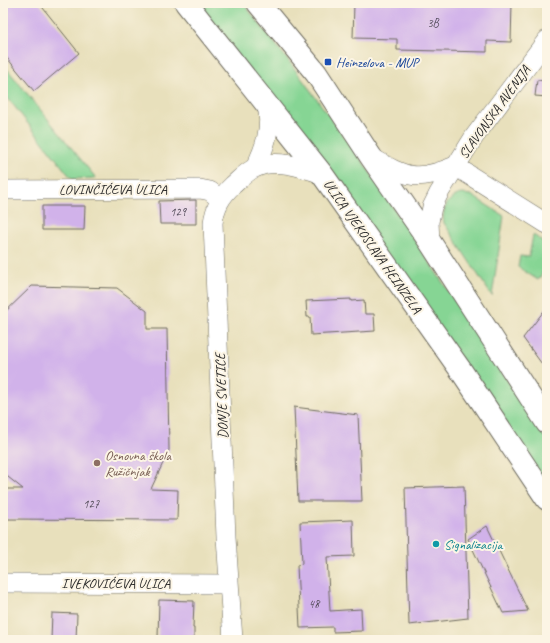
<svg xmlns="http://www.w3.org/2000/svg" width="550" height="643" viewBox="0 0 550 643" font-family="Caveat,sans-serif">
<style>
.green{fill:#86d594;stroke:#588060}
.building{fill:#d1b2ea}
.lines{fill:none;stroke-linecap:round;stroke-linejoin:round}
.minor-casing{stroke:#6d6a5e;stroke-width:20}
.major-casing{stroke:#6d6a5e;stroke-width:24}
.minor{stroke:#fff;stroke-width:19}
.major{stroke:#fff;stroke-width:22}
.transit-dot{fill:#1a4fb4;stroke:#fcf5e5;stroke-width:1.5}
.education-dot{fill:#8d6e63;stroke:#fcf5e5;stroke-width:1.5}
.culture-dot{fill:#0f9aa8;stroke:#fcf5e5;stroke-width:1.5}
.labels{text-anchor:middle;stroke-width:4;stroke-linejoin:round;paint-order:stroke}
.number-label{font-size:12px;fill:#544d5b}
.transit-label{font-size:14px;fill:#164399;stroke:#fcf5e5;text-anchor:start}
.street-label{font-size:14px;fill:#2b2b2b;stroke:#fcf5e5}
.education-label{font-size:14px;fill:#785e54;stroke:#fcf5e5;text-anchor:start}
.culture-label{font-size:14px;fill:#0d838f;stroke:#fcf5e5;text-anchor:start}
</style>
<rect width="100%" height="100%" fill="#fcf5e5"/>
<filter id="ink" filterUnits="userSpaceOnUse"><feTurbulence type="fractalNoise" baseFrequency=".025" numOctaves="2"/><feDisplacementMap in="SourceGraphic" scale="8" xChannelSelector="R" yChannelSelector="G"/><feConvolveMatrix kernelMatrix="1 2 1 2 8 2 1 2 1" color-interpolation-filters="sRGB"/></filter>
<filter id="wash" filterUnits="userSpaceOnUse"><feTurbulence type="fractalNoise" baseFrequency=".012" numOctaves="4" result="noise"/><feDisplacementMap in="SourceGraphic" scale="16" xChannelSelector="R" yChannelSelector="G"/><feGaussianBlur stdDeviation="0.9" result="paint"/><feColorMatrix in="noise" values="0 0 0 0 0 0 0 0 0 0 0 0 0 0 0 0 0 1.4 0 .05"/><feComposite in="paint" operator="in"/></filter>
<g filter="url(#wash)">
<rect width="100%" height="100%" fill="#e8e0bc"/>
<path class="green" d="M 196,3 L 243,3 L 291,64 L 363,162 L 547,440 L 547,484 Z
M 3,64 L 96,178 L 72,179 L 3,92 Z
M 461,194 L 471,195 L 504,216 L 492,296 L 444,223 C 441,210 448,197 461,194 Z
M 533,235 L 547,244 L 547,266 L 538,280 L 518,267 L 520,256 L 529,257 Z"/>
<g id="blocks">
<path class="building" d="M 3,3 L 39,3 L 79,53 L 34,91 L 3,53 Z
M 354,3 L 512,3 L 511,42 L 487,41 L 487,52 L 397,50 L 397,39 L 353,38 Z
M 537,80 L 547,81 L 547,97 L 535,96 Z
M 196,200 L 196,224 L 160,224 L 159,201 Z
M 42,206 L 85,206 L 84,230 L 42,230 Z
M 32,286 L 117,288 L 147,311 L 147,329 L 167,329 L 169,450 L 151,489 L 178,490 L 177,520 L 4,519 L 4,489 L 23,489 L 3,473 L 3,314 Z
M 351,299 L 351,301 L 364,300 L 365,314 L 374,314 L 375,331 L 311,335 L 310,317 L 307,317 L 306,301 Z
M 547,307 L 547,371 L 523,338 Z
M 294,407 L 358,415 L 362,501 L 298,501 Z
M 464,486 L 468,618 L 409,625 L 405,488 Z
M 353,520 L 354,556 L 327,557 L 330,611 L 361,609 L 362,631 L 333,632 L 333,627 L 300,628 L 297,565 L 302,564 L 300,522 Z
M 487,526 L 528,611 L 503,613 L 468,539 Z
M 159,600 L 194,601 L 193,628 L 194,628 L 194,640 L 158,638 Z
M 52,613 L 77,614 L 76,640 L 51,640 Z"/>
</g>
</g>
<g filter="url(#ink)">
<use href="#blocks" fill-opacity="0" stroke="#6d6a5e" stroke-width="1"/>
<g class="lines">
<g class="minor-casing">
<path id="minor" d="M 371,157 C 406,178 417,182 455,166
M 455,166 L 547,224
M 255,168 C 265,148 272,128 267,106
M 3,190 L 200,189 L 210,191 L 220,199
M 430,242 L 429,222 L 432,207 L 439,193 L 474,137 L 547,40
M 3,583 L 229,584
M 233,640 L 226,537 L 213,223 C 215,207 221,196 233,185 C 239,180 247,171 255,168 C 275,158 302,167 322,174"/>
</g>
<g class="major-casing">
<path id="major" d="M 186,3 L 322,174 L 462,372 L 547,499
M 258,3 L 316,73 L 371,157 L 430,242 L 547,423"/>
</g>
<use href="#minor" class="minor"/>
<use href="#major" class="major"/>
</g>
</g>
<rect class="transit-dot" x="324" y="58" width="8" height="8" rx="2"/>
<circle class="education-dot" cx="97" cy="463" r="4"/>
<circle class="culture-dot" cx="436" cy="544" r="4"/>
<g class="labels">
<g class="number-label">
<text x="433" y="27">3B</text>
<text x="178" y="216">129</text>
<text x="91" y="508">127</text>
<text x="314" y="608">48</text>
</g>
<g class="transit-label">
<text x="336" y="67">Heinzelova - MUP</text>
</g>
<g class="street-label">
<text transform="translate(494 112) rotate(-54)" y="5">SLAVONSKA AVENIJA</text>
<text x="113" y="194">LOVINČIĆEVA ULICA</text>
<text transform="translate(373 246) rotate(55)" y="5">ULICA VJEKOSLAVA HEINZELA</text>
<text transform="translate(221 396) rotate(-92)" y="5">DONJE SVETICE</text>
<text x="116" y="588">IVEKOVIĆEVA ULICA</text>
</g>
<g class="education-label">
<text x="105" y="460">Osnovna škola<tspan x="105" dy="16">Ružičnjak</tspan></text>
</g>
<g class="culture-label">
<text x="444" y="549">Signalizacija</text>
</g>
</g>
<rect width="550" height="643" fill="none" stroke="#fcf5e5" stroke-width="16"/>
</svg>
